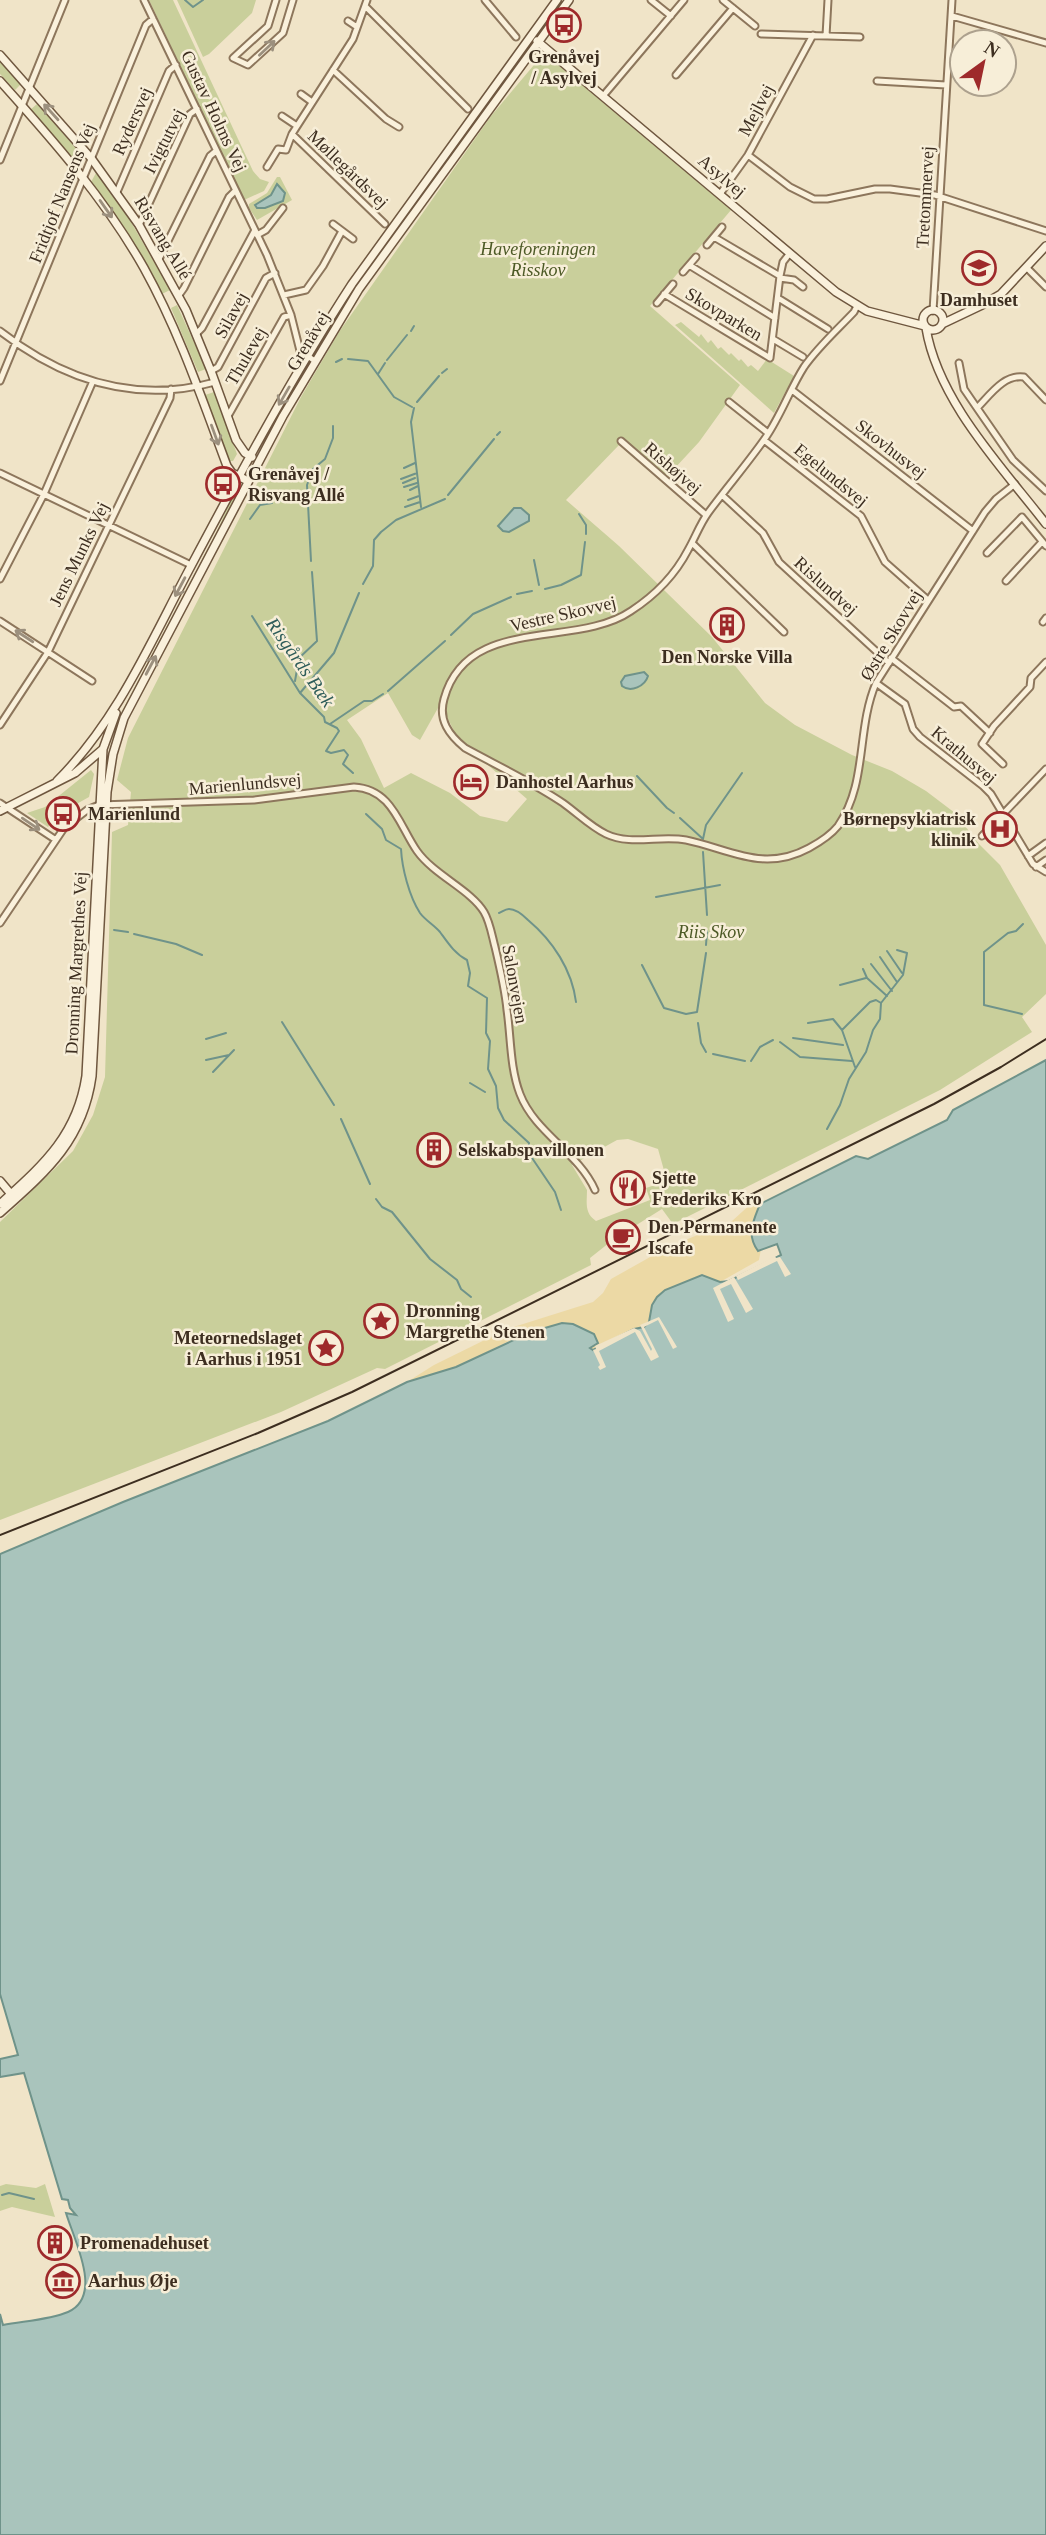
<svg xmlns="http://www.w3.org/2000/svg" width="1046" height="2535" viewBox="0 0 1046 2535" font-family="Georgia,serif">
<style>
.green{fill:#c9cf9b;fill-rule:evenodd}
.sand{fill:#ecd9a5}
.water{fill:#a9c4bc;stroke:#6f938a;stroke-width:2}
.pier{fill:#f0e4c8}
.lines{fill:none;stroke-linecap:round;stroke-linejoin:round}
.stream{stroke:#6f938a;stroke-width:2}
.street-casing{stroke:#8d765c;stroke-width:9}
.secondary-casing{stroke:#6f573f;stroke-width:10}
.street{stroke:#faf1dc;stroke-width:5}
.secondary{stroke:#faf1dc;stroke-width:7}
.tram{stroke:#3d2e20;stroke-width:2}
.oneway{stroke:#9c907e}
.labels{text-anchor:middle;stroke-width:5;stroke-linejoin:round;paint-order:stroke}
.poi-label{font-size:18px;font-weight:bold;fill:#3d2e20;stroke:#f7eed8;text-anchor:start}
.street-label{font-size:18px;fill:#3d2e20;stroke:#f7eed8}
.park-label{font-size:18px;font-style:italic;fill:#4d5a26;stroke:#f7eed8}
.water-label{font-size:19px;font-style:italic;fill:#2f5d5a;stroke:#f7eed8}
</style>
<rect width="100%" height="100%" fill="#f0e4c8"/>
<path class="green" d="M 149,0 L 173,0 L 253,171 L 260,179 L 269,182 L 264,191 L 244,200 Z
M 177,0 L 256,0 L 252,13 L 209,54 L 203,57 Z
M 544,56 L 558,65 L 731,210 L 650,306 L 740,385 L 699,442 L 662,482 L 619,445 L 566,500 L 619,546 L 712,637 L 765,703 L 795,725 L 852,755 L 892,771 L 926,791 L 955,813 L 979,844 L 1000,865 L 1046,945 L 1046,994 L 1022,1017 L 1032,1032 L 940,1090 L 673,1224 L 662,1209 L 614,1239 L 590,1258 L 591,1265 L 385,1369 L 377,1368 L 281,1412 L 0,1520 L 0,1222 L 73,1151 L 93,1115 L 105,1077 L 112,832 L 128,825 L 131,792 L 117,780 L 128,738 L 301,397 L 339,332 L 491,116 L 539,59 ZM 388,693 L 412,735 L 420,740 L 438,708 L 446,715 L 458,739 L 527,799 L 507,822 L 480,816 L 450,793 L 411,773 L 384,788 L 361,739 L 347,720 ZM 628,1139 L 658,1149 L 667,1181 L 646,1188 L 650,1200 L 596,1221 C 584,1213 587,1202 587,1190 L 572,1165 L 617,1140 Z
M 0,61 L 21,84 L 15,90 L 0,74 Z
M 37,104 L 81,154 L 74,159 L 30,110 Z
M 96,173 L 131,222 L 170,290 L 162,294 L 129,235 L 91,182 Z
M 277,177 L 280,177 L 292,200 L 257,220 L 249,208 L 249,204 L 267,193 Z
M 177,305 L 206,369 L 198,372 L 171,308 Z
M 681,322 L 699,337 L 701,334 L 708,343 L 711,340 L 718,349 L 721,347 L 729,355 L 731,353 L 739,361 L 741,359 L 748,367 L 751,365 L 758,371 L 767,359 L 794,376 L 774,413 L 675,325 Z
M 214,392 L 237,454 L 233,461 L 229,461 L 205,395 Z
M 236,489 L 239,491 L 115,729 L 121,713 L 216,533 Z
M 91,770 L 94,774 L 89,797 L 64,811 L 58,818 L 57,816 L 48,827 L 27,813 L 45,807 Z
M 6,2184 L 36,2188 L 45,2184 L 55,2217 L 12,2207 L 0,2211 L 0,2186 Z"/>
<path class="sand" d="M 753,1202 L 760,1204 L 750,1229 L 761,1249 L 759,1260 L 720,1282 L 665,1290 L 654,1301 L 649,1322 L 644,1327 L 634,1329 L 592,1350 L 573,1324 C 534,1322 495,1350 460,1365 C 443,1373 425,1377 407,1382 L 434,1365 L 507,1329 L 593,1302 L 603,1293 L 611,1279 L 668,1247 L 732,1221 Z"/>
<path class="water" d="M 277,184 L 285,193 L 283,201 L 265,208 L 257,208 L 255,205 L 271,195 Z
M 514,508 L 521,508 L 529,515 L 529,521 L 509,532 L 503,531 L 498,526 Z
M 644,672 L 648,676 C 645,686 631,693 622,686 L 621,682 L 625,676 Z
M 1046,1060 L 1046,2535 L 0,2535 L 0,2314 L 3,2325 C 24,2321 49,2320 68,2312 C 104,2296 74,2240 66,2213 L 76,2215 L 70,2208 L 68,2200 L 62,2199 L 24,2073 L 0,2077 L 0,2059 L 18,2055 L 0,1994 L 0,1554 L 123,1502 L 328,1421 L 407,1382 L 456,1367 L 531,1332 L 562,1323 L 573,1324 L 594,1334 L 598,1343 L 590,1348 L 593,1350 L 634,1329 L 644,1327 L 649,1322 L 652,1305 L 657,1297 L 665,1290 L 702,1275 L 720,1282 L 729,1281 L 781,1255 L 777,1244 L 758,1251 C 746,1234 753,1222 760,1204 L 856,1156 L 868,1159 L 947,1120 L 953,1110 Z"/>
<path class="pier" d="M 775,1256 L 776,1258 L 780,1257 L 791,1274 L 785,1277 L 777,1261 L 738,1280 L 736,1276 Z
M 734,1277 L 753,1309 L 746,1313 L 731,1284 L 720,1289 L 734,1319 L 728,1322 L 713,1288 Z
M 659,1317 L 677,1347 L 673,1349 L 658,1320 L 644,1327 L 659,1357 L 651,1361 L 635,1332 L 599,1351 L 606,1367 L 600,1370 L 598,1367 L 600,1365 L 593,1350 L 596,1349 L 595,1346 L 634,1328 L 640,1331 L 651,1351 L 652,1349 L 640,1325 Z"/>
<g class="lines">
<path class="stream" d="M 185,0 L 193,7 L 203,0
M 411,331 L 414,326
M 348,359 L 368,361 L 394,397 L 412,407
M 387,360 L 407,335
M 336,362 L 342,359
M 442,373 L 447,369
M 378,374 L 385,363
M 417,402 L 439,376
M 414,408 L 411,422 L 421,507
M 497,435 L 500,432
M 404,468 L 415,463
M 401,479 L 417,473
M 403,483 L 415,478
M 404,487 L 417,483
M 410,490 L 418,486
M 448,495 L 494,439
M 408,500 L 419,496
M 280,501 L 306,492
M 405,507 L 420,502
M 579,514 L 586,525 L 586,534
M 250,519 L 260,505 L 272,503
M 534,560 L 539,585
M 311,561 L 307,485 L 313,469 L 325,459 L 333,438 L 333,426
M 363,584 L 373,566 L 374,540 L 381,532 L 396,520 L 445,499
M 545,589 L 561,585 L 581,575 L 585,542
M 517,594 L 532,591
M 252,616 L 300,693 L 324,717 L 325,722 L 337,728 L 339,731 L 326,751 L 331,753 L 344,750 L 348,755 L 343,764 L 353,773
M 451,635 L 473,614 L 511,597
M 295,681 L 299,658 L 317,641 L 312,572
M 388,691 L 445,641
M 300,693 L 334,653 L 359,593
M 330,724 L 364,701 L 372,701 L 383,694
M 637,776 L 667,808 L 674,813
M 366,814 L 382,829 L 386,840 L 401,849 C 402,868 409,896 420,913 C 425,920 434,925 440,932 C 448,943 455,954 467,960 L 470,973 L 468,986 L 487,998 L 486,1033 L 490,1041 L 488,1069 L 496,1086 L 498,1108 L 504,1120 L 529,1143 L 528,1152 L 555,1192 L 561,1210
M 680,818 L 703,839 L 706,825 L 742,773
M 703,852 L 707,915
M 656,897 L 720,885
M 499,913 C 502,912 505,909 509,909 C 516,909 524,916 528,920 C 553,941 572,970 576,1002
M 114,930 L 128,932
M 134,934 L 176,944 L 202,955
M 706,945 L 707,931
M 887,951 L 902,973
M 880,957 L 897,982
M 871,964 L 892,991
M 642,965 L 664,1008 L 686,1014 L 697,1012 L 706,953
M 863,969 L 867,978 L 887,996
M 840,985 L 866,978
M 881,1003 L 903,975 L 907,953 L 897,950
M 1022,1014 L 984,1005 L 984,952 L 1008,933 L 1016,931 L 1023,924
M 282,1022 L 334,1105
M 698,1023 L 701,1043 L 706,1052
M 808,1023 L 833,1019 L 842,1030 L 855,1067
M 793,1038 L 843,1045
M 206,1039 L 226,1033
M 780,1042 L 800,1057 L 852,1061
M 713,1054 L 745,1061
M 206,1060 L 229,1055
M 751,1061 L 760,1047 L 773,1040
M 213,1072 L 234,1050
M 470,1083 L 485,1092
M 341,1119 L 370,1184
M 827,1129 L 840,1105 L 849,1079 L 866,1052 L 873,1030 L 880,1019 L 881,1003 L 876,1000 L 870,1002 L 842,1030
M 376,1199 L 382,1207 L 392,1212 L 430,1259 L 457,1280 L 461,1289 L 471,1297
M 2,2195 L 9,2193 L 34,2199"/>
<g class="street-casing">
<path id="street" d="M 144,0 L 267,255 L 291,315 L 300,351 L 315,361
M 276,0 L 268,26 L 233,58 L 248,65 L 283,33 L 293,0
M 485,0 L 516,37
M 651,0 L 671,16
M 723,0 L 755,26
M 365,6 L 468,109
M 952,16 L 1046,43
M 348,21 L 357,27
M 761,34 L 860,37
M 826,36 L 828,0
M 333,70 L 386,119 L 399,127
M 676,75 L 733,8
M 877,81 L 946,85
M 301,94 L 312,102
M 603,96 L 684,0
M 282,116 L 297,126
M 292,134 L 385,224
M 748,155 L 790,187 L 814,199 L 827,199 L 875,189 L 890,189 L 935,195 L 1046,231
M 0,160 L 65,0
M 267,167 L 278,149 L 286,150 L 292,134 L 353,39 L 367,0
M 117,192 L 169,71 L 176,65
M 720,194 L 748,155 L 813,35
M 333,224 L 353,239
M 139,225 L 190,114 L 197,109
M 257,235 L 266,230 L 283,208
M 714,237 L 780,276
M 707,245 L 722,227
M 159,259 L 210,156 L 216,151
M 689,265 L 775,318
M 1027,268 L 1046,287
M 683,272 L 696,257
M 780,278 L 794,280 L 803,287
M 664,294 L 770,358
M 179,295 L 184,288 L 229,197 L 235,191
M 284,295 L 306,290 L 323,266 L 342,231
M 778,298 L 828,329
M 657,303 L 673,284
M 857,306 L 854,312 C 837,330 818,347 804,367 C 790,389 781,415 766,437 C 748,463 727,487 708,513 C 700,524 695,538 688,550 C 675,575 654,596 631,611 C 576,649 467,614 444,699 C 438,720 449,735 465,748 C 498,766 532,782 563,803 C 577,813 591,827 606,834 C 631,846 660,835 686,840 C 730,849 763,873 809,848 C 820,842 830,836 838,826 C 868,783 856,730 876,683 L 985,512 L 996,499 L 1015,484
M 933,311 L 952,0
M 0,331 C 63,380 135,404 215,382
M 196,334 L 202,328 L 255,230
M 773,339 L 803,357
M 770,358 L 780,276 L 783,262 L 790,253
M 959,363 L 964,389 L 977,408 L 1013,460 L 1046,491
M 211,371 L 218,367 L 266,278 L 275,273
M 0,381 L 146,25 L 153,19
M 792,390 L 973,531
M 729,402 L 768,433
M 977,408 C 990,395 1004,374 1024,377 L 1046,400
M 228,416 L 284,317 L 291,315
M 764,440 L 861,516 L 885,562 L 928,600
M 621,441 L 706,515
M 0,473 L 191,565
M 722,495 L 763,533 L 779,562 L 889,663
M 692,543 L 784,632
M 987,553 L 1022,517 L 1046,546
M 0,579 L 44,494 L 93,381
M 1006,581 L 1042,542
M 0,621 L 92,681
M 1043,622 L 1046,618
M 891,658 L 954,707 L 961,706 L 990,733
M 876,683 L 905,704 L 913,729 L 920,737 L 983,786 L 991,794 L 1033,864 L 1046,872
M 0,725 L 48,652 L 170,398 L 171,389
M 1003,764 L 982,744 L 994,726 L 1030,687 L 1031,678 L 1046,662
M 0,803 L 56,840
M 982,836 L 1046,769
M 1028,856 L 1046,843
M 1036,867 L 1046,860
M 0,923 L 64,828 L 87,810 L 99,805 L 254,800 L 354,787 C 392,789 399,825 417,851 C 434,875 471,890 484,912 C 490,922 492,936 495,947 C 500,968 505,989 507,1010 C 511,1038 510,1068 520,1094 C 535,1133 578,1152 595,1190"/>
</g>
<g class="secondary-casing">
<path id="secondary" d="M 537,41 L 836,292 L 867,311 L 925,326
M 0,55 L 91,158 L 139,225 L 186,310 L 211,371 L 236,440 L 245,453 L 252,457
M 0,81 C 53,140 105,199 144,268 C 179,331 202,399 227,466 L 232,473 L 248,481
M923 320a10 10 0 1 1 20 0a10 10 0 1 1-20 0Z
M 942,324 L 982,305 L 1001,294 L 1046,246
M 926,328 C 938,401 1002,467 1046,524
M 57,781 C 118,720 151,641 191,566 C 242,470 293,375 352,284 L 557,0
M 0,811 L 75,773 L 103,749
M 0,1181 L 11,1194
M 0,1204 C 43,1165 77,1136 86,1076 L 103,749 L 116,713
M 0,1213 C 46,1172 83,1141 92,1076 L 107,792 L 113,754 L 124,718 L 283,416 L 359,289 L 569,0"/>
</g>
<use href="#street" class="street"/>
<use href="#secondary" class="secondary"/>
<path class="tram" d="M 0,1535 L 258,1433 L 352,1392 L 934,1104 L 1001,1067 L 1046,1039"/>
</g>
<defs><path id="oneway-shaft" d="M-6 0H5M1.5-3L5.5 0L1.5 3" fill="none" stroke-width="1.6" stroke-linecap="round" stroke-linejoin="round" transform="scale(1.75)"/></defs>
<g class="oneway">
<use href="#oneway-shaft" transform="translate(267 48) rotate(-43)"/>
<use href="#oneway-shaft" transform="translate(51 112) rotate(-132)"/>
<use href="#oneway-shaft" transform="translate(106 209) rotate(55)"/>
<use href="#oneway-shaft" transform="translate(284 396) rotate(120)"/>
<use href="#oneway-shaft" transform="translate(215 435) rotate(70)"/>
<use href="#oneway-shaft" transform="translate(180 587) rotate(118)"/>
<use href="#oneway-shaft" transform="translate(24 636) rotate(-147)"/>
<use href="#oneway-shaft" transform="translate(151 665) rotate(-62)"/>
<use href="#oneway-shaft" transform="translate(31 824) rotate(34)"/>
</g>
<defs>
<g id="bus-ring" transform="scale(1.75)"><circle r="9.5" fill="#f7eed8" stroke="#9e2a2b" stroke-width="1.5"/><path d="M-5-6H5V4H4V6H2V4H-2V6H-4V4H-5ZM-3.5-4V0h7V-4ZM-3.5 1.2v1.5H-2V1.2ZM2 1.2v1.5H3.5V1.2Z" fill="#9e2a2b"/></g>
<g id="school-ring" transform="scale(1.75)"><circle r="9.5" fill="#f7eed8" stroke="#9e2a2b" stroke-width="1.5"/><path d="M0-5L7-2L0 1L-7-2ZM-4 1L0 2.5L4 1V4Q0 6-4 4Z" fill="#9e2a2b"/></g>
<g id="building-ring" transform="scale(1.75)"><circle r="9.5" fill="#f7eed8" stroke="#9e2a2b" stroke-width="1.5"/><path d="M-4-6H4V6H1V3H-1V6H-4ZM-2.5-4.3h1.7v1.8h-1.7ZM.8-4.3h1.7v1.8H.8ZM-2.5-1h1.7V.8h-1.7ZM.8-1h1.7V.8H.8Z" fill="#9e2a2b"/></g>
<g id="hotel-ring" transform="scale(1.75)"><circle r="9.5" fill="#f7eed8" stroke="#9e2a2b" stroke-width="1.5"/><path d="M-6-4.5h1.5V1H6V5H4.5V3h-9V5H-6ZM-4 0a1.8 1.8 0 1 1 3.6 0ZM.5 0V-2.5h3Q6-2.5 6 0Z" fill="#9e2a2b"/></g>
<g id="hospital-ring" transform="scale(1.75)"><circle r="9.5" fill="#f7eed8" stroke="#9e2a2b" stroke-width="1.5"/><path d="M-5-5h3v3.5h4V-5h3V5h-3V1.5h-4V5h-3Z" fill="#9e2a2b"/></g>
<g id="restaurant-ring" transform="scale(1.75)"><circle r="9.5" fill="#f7eed8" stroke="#9e2a2b" stroke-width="1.5"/><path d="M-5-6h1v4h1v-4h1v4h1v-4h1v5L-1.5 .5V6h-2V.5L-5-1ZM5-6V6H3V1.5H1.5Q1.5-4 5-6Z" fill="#9e2a2b"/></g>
<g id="cafe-ring" transform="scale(1.75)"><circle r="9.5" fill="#f7eed8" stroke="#9e2a2b" stroke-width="1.5"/><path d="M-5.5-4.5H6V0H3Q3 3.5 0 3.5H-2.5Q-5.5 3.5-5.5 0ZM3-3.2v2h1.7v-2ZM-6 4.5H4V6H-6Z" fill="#9e2a2b"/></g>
<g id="sight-ring" transform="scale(1.75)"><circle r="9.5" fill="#f7eed8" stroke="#9e2a2b" stroke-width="1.5"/><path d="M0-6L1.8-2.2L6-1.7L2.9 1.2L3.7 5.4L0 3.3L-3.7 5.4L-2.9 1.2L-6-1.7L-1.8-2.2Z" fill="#9e2a2b"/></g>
<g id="museum-ring" transform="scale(1.75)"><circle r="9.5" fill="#f7eed8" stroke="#9e2a2b" stroke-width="1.5"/><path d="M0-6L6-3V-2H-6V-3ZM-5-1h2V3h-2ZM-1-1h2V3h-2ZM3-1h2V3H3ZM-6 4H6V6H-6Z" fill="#9e2a2b"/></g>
</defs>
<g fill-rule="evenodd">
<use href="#bus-ring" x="564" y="25"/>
<use href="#school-ring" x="979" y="268"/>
<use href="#bus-ring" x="223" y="484"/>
<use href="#building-ring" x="727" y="625"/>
<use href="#hotel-ring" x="471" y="782"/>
<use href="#bus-ring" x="63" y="814"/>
<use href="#hospital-ring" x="1000" y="829"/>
<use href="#building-ring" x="434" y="1150"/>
<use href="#restaurant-ring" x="628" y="1188"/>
<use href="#cafe-ring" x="623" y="1237"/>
<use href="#sight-ring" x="381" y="1321"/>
<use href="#sight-ring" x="326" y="1348"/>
<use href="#building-ring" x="55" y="2243"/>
<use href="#museum-ring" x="63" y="2281"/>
</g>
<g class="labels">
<g class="poi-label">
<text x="564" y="63" text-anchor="middle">Grenåvej<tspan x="564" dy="21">/ Asylvej</tspan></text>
<text x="979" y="306" text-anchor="middle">Damhuset</text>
<text x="248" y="480">Grenåvej /<tspan x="248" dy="21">Risvang Allé</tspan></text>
<text x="727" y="663" text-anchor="middle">Den Norske Villa</text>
<text x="496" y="788">Danhostel Aarhus</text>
<text x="88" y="820">Marienlund</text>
<text x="976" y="825" text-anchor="end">Børnepsykiatrisk<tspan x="976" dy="21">klinik</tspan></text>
<text x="458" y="1156">Selskabspavillonen</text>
<text x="652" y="1184">Sjette<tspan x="652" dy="21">Frederiks Kro</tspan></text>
<text x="648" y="1233">Den Permanente<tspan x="648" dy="21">Iscafe</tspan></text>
<text x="406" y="1317">Dronning<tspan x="406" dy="21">Margrethe Stenen</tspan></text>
<text x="302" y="1344" text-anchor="end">Meteornedslaget<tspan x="302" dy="21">i Aarhus i 1951</tspan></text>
<text x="80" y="2249">Promenadehuset</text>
<text x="88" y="2287">Aarhus Øje</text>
</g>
<g class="street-label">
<text transform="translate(756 110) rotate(-62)" y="6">Mejlvej</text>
<text transform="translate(214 111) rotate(65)" y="6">Gustav Holms Vej</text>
<text transform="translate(132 121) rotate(-66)" y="6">Rydersvej</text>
<text transform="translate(164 141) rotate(-63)" y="6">Ivigtutvej</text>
<text transform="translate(348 169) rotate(44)" y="6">Møllegårdsvej</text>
<text transform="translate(722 176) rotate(40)" y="6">Asylvej</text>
<text transform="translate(62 193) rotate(-68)" y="6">Fridtjof Nansens Vej</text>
<text transform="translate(925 197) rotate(-87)" y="6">Tretommervej</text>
<text transform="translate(163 238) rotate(59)" y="6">Risvang Allé</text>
<text transform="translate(724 314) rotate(31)" y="6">Skovparken</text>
<text transform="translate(231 315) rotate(-61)" y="6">Silavej</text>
<text transform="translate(308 341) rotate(-59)" y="6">Grenåvej</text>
<text transform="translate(246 356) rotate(-60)" y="6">Thulevej</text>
<text transform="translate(891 449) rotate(38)" y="6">Skovhusvej</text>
<text transform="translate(673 468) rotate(41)" y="6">Rishøjvej</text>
<text transform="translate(831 475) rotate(39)" y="6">Egelundsvej</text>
<text transform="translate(79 554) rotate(-64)" y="6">Jens Munks Vej</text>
<text transform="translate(826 586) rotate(42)" y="6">Rislundvej</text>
<text transform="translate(563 614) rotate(-13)" y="6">Vestre Skovvej</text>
<text transform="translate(891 635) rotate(-59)" y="6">Østre Skovvej</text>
<text transform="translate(964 755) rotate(40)" y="6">Krathusvej</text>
<text transform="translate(245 784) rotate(-5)" y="6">Marienlundsvej</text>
<text transform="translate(76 963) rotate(-87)" y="6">Dronning Margrethes Vej</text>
<text transform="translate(515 984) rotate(80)" y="6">Salonvejen</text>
</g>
<g class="park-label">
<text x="538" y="255">Haveforeningen<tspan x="538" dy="21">Risskov</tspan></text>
<text x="711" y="938">Riis Skov</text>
</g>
<g class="water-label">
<text transform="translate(301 662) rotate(55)" y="7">Risgårds Bæk</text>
</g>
</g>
<g transform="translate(983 63) rotate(33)"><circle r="33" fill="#f7eed8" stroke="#ada18e" stroke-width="2"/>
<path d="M0-5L12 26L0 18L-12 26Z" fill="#9e2a2b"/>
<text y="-10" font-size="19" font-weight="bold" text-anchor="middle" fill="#3d2e20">N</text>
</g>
</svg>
